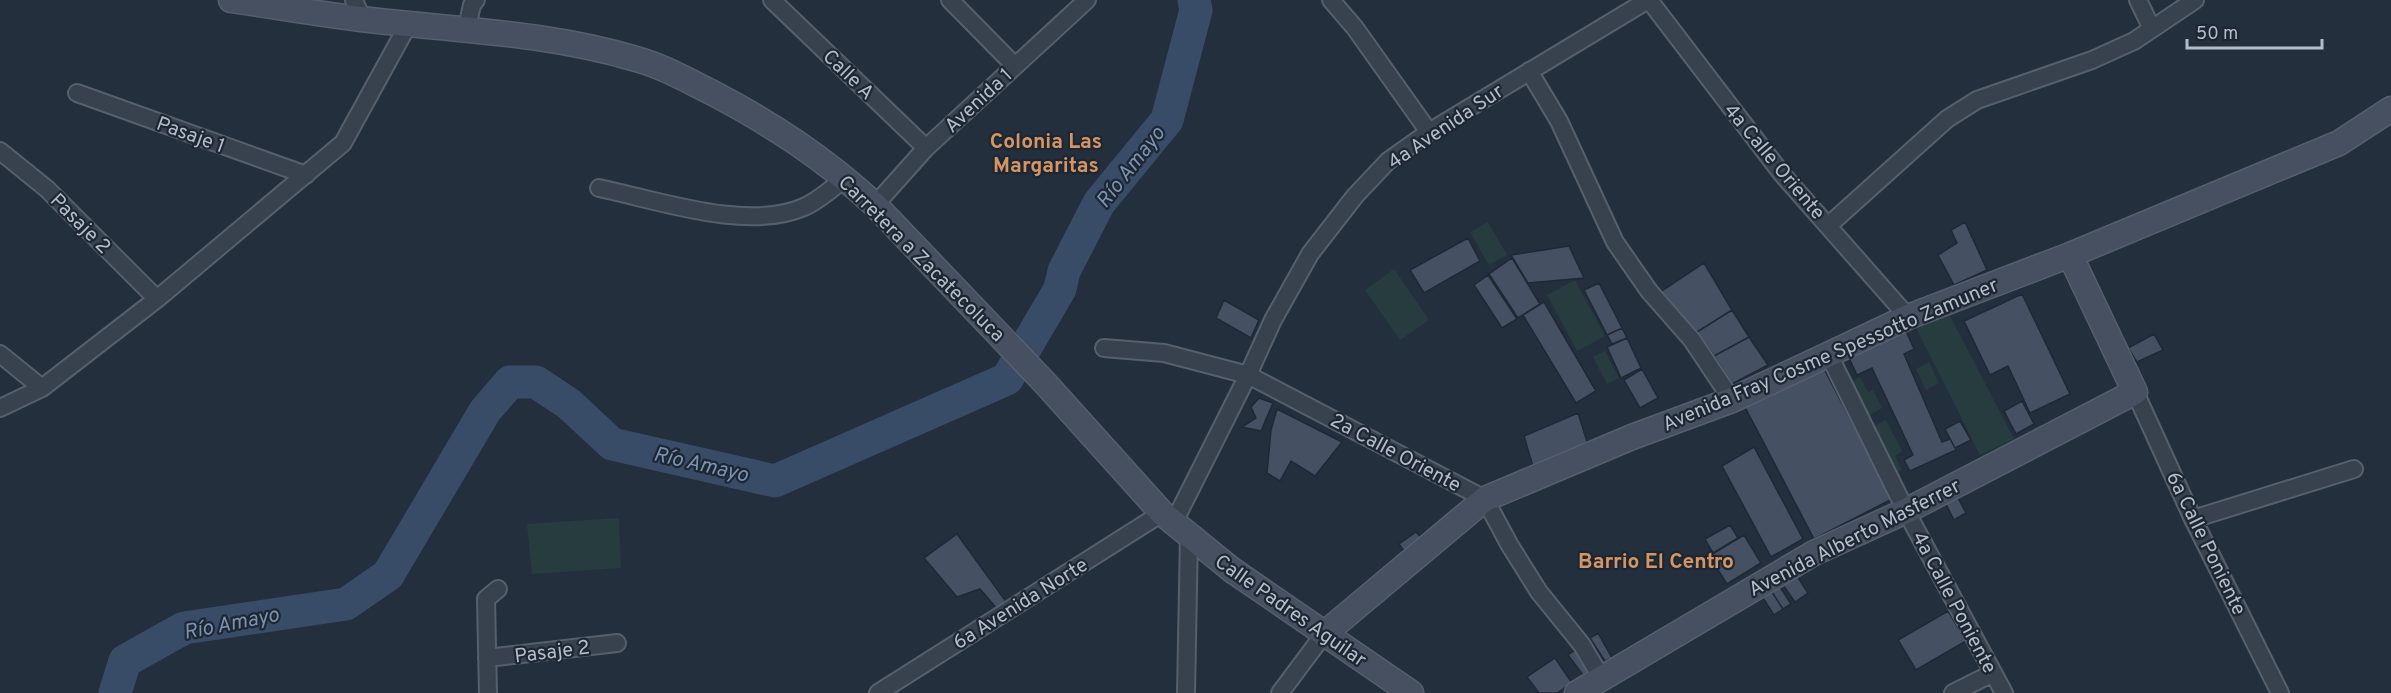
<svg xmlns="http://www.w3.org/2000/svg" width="2391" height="693" viewBox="0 0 2391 693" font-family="Overpass,sans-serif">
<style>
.green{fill:#263c3f}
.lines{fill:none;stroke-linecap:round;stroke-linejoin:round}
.river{stroke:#394c67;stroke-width:33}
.building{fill:#455162;stroke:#1f2835;stroke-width:1.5}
.street-casing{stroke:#565f6c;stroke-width:20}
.secondary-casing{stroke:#565f6c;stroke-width:27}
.street{stroke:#38414e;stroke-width:16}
.secondary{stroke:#465061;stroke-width:24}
.labels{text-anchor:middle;stroke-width:4.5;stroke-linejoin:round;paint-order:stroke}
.street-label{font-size:20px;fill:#b4bcc9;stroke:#1d2633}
.neighbourhood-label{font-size:21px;font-weight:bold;fill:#d59563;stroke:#1d2633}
.water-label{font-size:21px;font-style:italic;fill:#7c92b1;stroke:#1d2633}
</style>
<rect width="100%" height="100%" fill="#242f3e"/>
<path class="green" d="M 1488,222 L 1507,255 L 1489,265 L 1470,232 Z
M 1394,269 L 1429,320 L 1400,340 L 1365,290 Z
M 1575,280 L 1605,336 L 1577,351 L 1547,295 Z
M 1949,314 L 2014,439 L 1980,455 L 1916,328 Z
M 1605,351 L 1619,378 L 1607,384 L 1593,357 Z
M 1929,362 L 1939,383 L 1926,390 L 1916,369 Z
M 1860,377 L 1868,392 L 1873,390 L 1882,408 L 1868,416 L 1850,383 Z
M 1886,420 L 1902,451 L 1895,456 L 1902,470 L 1896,473 L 1872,427 Z
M 619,518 L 621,568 L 532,574 L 527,524 Z"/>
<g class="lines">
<path class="river" d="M 115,693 L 125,661 L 184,628 L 346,604 L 388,575 L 485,411 L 510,382 L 536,382 L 569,404 L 612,444 L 775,481 L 1007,379 L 1060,289 L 1064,271 L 1099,203 L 1167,120 L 1196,10 L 1194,0"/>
</g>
<path class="building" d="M 1965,222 L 1987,270 L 1954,285 L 1938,255 L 1957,243 L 1951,230 Z
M 1468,238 L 1480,261 L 1424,293 L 1410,270 Z
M 1569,246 L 1584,278 L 1528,283 L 1511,255 Z
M 1512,258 L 1540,304 L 1518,318 L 1489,274 Z
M 1704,263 L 1732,310 L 1697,332 L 1659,293 Z
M 1488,275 L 1517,319 L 1502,328 L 1474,285 Z
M 1599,283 L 1622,328 L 1607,335 L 1584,290 Z
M 2022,294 L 2070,394 L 2030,413 L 2008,366 L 1990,375 L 1964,321 Z
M 1224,300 L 1259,320 L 1251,338 L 1216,318 Z
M 1544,302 L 1596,391 L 1576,403 L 1523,315 Z
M 1732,310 L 1749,337 L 1714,356 L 1697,332 Z
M 1622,328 L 1627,338 L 1612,344 L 1607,335 Z
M 1906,331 L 1914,349 L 1904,354 L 1942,442 L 1950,439 L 1956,450 L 1910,471 L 1904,460 L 1913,455 L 1872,368 L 1857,375 L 1849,358 Z
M 2154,334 L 2163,350 L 2137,362 L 2128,348 Z
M 1749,337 L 1768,365 L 1732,384 L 1714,356 Z
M 1627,338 L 1641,368 L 1621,378 L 1607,347 Z
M 1823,367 L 1892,499 L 1814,539 L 1745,407 Z
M 1642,369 L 1658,398 L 1640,408 L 1624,380 Z
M 1259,398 L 1273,403 L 1261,431 L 1242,427 L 1256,418 L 1251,407 Z
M 2022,401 L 2034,424 L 2016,434 L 2004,411 Z
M 1277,409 L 1342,442 L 1315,476 L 1291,461 L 1280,481 L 1267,473 L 1271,430 Z
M 1578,413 L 1589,448 L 1534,470 L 1524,436 Z
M 1960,421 L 1971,440 L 1955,448 L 1945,429 Z
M 1754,447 L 1803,539 L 1771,557 L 1722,466 Z
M 1958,498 L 1966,513 L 1954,520 L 1946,504 Z
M 1730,525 L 1738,538 L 1713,553 L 1705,539 Z
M 1416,532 L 1424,541 L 1407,555 L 1399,544 Z
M 957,534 L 1007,603 L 998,610 L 980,589 L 957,597 L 924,558 Z
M 1744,535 L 1761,563 L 1727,584 L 1709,556 Z
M 1797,576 L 1808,593 L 1795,602 L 1783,585 Z
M 1780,587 L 1791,604 L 1783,609 L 1772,592 Z
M 1772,592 L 1783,609 L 1774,615 L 1763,598 Z
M 1948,611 L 1966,641 L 1916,670 L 1898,640 Z
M 1598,633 L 1612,658 L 1605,661 L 1590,638 Z
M 1577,649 L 1590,670 L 1583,675 L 1568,655 Z
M 1555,658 L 1572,683 L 1557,693 L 1539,693 L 1527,677 Z"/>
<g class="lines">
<g class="street-casing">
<path id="street" d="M 354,0 L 362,19
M 772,0 L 926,148
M 950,0 L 1015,66
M 1331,0 L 1355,28 L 1429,132
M 1649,0 L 1782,174 L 1908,317
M 2138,0 L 2152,29
M 467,27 L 472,5 L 476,0
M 1529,71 L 1559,121 L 1615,242 L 1649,291 L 1692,340 L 1732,400
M 77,93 L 306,175
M 0,151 L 47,189 L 157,299
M 599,188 C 657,200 747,232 804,207 C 818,201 833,188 845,178
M 875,205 L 926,148 L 1087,0
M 1829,225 L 1947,119 L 1977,100 L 2092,60 L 2134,41 L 2195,0
M 1104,348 L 1164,353 L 1248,375 L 1485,499 L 1509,544 L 1539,592 L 1582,645 L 1602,679
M 1828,353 L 1906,511 L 2004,693
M 0,354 L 42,388
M 2135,392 L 2193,519 L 2280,693
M 0,408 L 42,388 L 157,299 L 343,143 L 409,23
M 2193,519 L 2354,469
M 1173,524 L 1248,375 L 1273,320 L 1310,254 L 1355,196 L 1388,161 L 1429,132 L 1648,0
M 487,658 L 617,643
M 488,693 L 486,599 L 498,589
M 878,693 L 1162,513
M 1186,693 L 1189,536
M 1280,693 L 1324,634
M 1953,693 L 1993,673"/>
</g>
<g class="secondary-casing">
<path id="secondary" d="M 231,0 C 274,6 318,14 361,19 C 453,30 546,32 636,59 C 662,66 687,80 711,92 C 772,124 824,158 875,205 L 1045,383 L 1162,513 L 1232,570 L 1411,693
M 1324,634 L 1485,499 L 1632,437 L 1732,400 L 1908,317 L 2070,255 L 2339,143 L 2391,109
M 1577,693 L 1814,553 L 1906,511 L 2135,392 L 2070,255"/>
</g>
<use href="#street" class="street"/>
<use href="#secondary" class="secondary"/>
</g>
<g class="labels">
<g class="street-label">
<text transform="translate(849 74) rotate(44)" y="7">Calle A</text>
<text transform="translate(978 100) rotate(-43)" y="7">Avenida 1</text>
<text transform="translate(1445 126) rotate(-34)" y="7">4a Avenida Sur</text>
<text transform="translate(191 134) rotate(20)" y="7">Pasaje 1</text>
<text transform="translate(1775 161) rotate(50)" y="7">4a Calle Oriente</text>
<text transform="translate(81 223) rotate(45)" y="7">Pasaje 2</text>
<text transform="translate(922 258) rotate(45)" y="7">Carretera a Zacatecoluca</text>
<text transform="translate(1830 354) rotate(-23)" y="7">Avenida Fray Cosme Spessotto Zamuner</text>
<text transform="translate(1396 452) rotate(28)" y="7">2a Calle Oriente</text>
<text transform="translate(1854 537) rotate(-27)" y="7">Avenida Alberto Masferrer</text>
<text transform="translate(2207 543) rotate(64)" y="7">6a Calle Poniente</text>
<text transform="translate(1955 602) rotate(62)" y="7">4a Calle Poniente</text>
<text transform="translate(1020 603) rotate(-32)" y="7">6a Avenida Norte</text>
<text transform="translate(1291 610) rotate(35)" y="7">Calle Padres Aguilar</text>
<text transform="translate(552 651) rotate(-7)" y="7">Pasaje 2</text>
</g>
<g class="neighbourhood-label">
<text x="1046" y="148">Colonia Las<tspan x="1046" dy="24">Margaritas</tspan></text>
<text x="1656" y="568">Barrio El Centro</text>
</g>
<g class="water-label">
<text transform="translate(1130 167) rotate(-52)" y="7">Río Amayo</text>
<text transform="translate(701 464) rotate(13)" y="7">Río Amayo</text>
<text transform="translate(231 623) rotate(-11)" y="7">Río Amayo</text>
</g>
</g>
<path d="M2187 39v9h135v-9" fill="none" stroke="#b4bcc9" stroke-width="3"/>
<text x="2196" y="39" font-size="18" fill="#b4bcc9" stroke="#1d2633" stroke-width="4.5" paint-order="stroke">50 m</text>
</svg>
